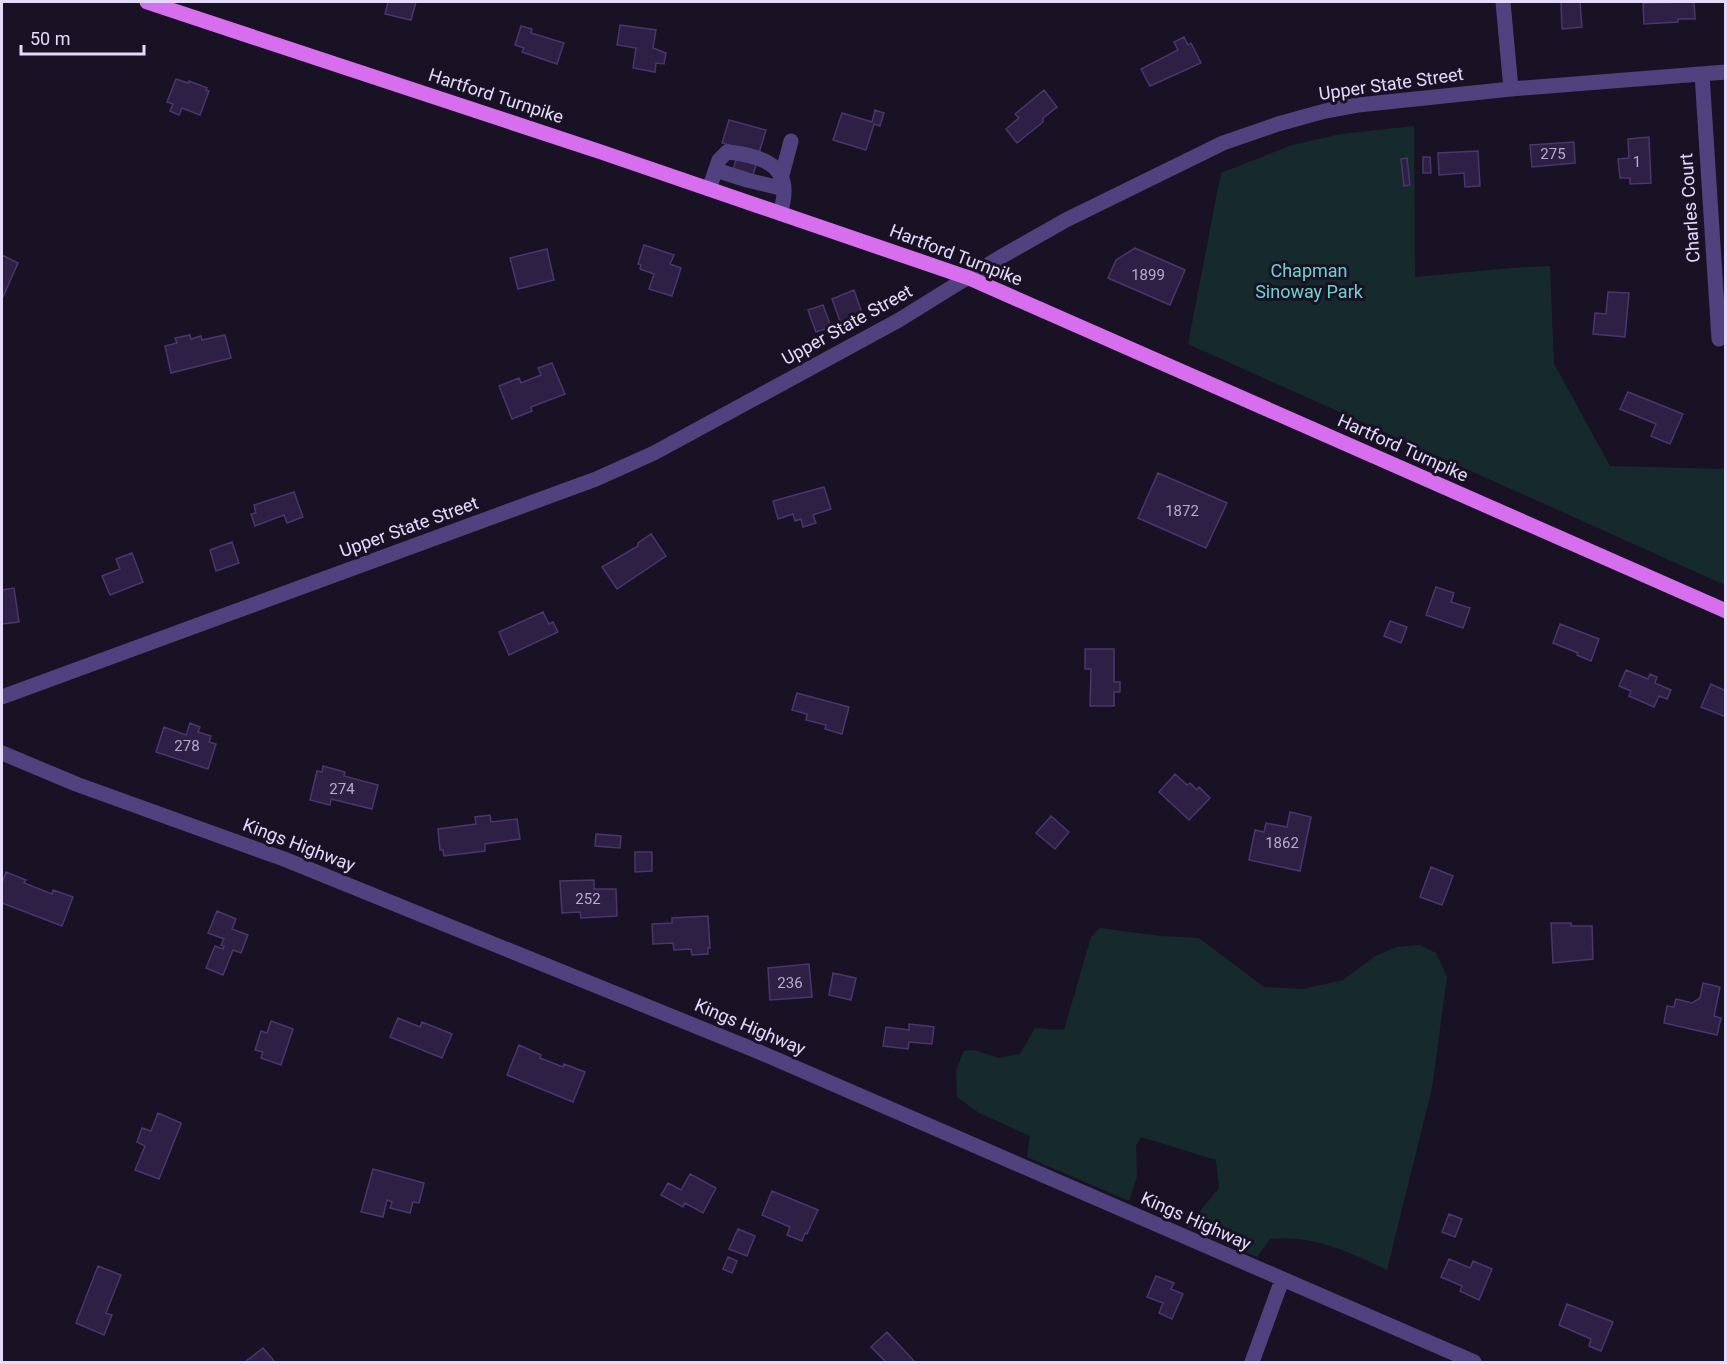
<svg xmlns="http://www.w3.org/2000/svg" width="1727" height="1364" viewBox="0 0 1727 1364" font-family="Roboto,sans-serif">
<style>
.green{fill:#162a2e}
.building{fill:#2e2044;stroke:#4b356d;stroke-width:1.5}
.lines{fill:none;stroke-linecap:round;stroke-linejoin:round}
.minor{stroke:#50427e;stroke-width:15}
.major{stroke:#d66eee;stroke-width:15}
.labels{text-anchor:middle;stroke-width:6;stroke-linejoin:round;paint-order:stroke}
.number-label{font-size:15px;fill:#b6accd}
.street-label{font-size:18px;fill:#e4dafb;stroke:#191225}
.park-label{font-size:18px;fill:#6ed3cd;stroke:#191225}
</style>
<rect width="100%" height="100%" fill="#191225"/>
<path class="green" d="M 1414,126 L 1415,277 L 1511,268 L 1550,266 L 1554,364 L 1610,466 L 1721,469 L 1725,467 L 1725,585 L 1188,344 L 1221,173 L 1292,145 L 1341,134 Z
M 1100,928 L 1160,936 L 1199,938 L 1264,987 L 1303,989 L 1343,980 L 1374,957 L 1396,947 L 1420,945 L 1436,953 L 1447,977 L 1432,1088 L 1387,1270 C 1350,1252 1312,1234 1270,1239 L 1257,1257 L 1187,1227 L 1219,1188 L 1216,1160 L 1141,1137 L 1136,1146 L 1137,1177 L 1129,1201 L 1027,1157 L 1030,1136 L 979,1113 L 957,1097 L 956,1070 L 964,1051 L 974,1050 L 999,1058 L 1020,1054 L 1035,1028 L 1064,1030 L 1091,937 Z"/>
<path class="building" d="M 385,2 L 416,2 L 411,20 L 385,14 L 388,2 Z
M 1561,2 L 1580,2 L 1582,27 L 1562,29 Z
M 1694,2 L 1695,19 L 1678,19 L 1678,22 L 1644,24 L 1643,3 Z
M 620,25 L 656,30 L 653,48 L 666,53 L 664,64 L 656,63 L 655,72 L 633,68 L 636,48 L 617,45 Z
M 521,26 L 532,29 L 531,33 L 564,43 L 557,64 L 522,52 L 524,48 L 515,45 Z
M 1184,37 L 1188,45 L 1191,43 L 1201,63 L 1150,86 L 1141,69 L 1178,50 L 1174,42 Z
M 176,79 L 188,83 L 189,81 L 207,88 L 206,90 L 209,91 L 200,115 L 182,108 L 179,115 L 170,111 L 173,104 L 167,102 Z
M 1044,90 L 1057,107 L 1043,118 L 1043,122 L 1017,143 L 1006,129 L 1019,118 L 1015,114 Z
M 875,110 L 884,113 L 880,126 L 874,124 L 866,150 L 833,140 L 842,113 L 872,122 Z
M 729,120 L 766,130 L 759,153 L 722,143 Z
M 1649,137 L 1651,183 L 1630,184 L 1630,178 L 1620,178 L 1618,159 L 1629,158 L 1628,139 Z
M 1574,142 L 1575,163 L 1532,167 L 1530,145 Z
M 1478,151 L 1480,186 L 1465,187 L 1464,173 L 1439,175 L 1438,153 Z
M 737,157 L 757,162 L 752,178 L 732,173 Z
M 1423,157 L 1430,157 L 1431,173 L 1423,173 Z
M 1407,158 L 1410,185 L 1404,186 L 1401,159 Z
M 644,245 L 674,255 L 670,264 L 681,268 L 672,296 L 649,289 L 654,274 L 640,269 L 641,265 L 638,264 Z
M 1135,248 L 1185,270 L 1170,305 L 1108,278 L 1116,260 Z
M 547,249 L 554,280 L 518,289 L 510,258 Z
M 2,255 L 18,263 L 2,299 Z
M 854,290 L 864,319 L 842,327 L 832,299 Z
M 1608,292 L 1629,293 L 1625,337 L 1593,334 L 1595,313 L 1606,314 Z
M 823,305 L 831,327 L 816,332 L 808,310 Z
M 190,335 L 191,339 L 201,336 L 202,340 L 225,335 L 231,358 L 171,373 L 165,346 L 177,343 L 175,338 Z
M 552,363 L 565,394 L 531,407 L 532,411 L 512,419 L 499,386 L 519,378 L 521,383 L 541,375 L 538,368 Z
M 1628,392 L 1683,414 L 1670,444 L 1651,436 L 1656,424 L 1620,409 Z
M 1158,473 L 1227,503 L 1206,548 L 1138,518 Z
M 824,487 L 831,509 L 813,515 L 816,523 L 803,527 L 801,519 L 795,521 L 793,514 L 778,519 L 773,501 Z
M 294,492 L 303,517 L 287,523 L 284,515 L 255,526 L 251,514 L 256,513 L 254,505 Z
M 651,534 L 666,556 L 617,589 L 602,567 L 638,546 L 638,543 Z
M 232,542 L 239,563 L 216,571 L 210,550 Z
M 132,553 L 143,582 L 110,595 L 102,576 L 120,569 L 116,559 Z
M 1436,587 L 1454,593 L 1451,602 L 1470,608 L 1463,628 L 1426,615 Z
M 14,588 L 19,622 L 2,624 L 2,590 Z
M 543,612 L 549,624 L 553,622 L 558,632 L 509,655 L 499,632 Z
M 1390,621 L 1407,627 L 1401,643 L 1384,636 Z
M 1560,624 L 1599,639 L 1591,661 L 1577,655 L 1578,653 L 1553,643 Z
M 1085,649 L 1114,649 L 1114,682 L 1120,682 L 1120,692 L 1114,692 L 1114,706 L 1090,706 L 1091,669 L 1085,669 Z
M 1626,670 L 1648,679 L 1650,674 L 1657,677 L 1655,683 L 1671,690 L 1667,699 L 1659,696 L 1654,707 L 1629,696 L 1631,691 L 1619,686 Z
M 1711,684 L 1726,691 L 1726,717 L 1701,707 Z
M 797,693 L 849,707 L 842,734 L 825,729 L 826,725 L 806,720 L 807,714 L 792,710 Z
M 190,723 L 200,727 L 198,732 L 211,736 L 209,742 L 216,744 L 208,769 L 156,752 L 164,727 L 186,735 Z
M 323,766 L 345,772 L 344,776 L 378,785 L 372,809 L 331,799 L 330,805 L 310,800 L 317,771 L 322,772 Z
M 1175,774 L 1187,785 L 1190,783 L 1197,790 L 1199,787 L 1210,798 L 1189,820 L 1159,792 Z
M 1290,812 L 1311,817 L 1300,871 L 1249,860 L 1255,830 L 1264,832 L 1266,823 L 1287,827 Z
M 490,815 L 491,822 L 517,819 L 520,839 L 485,844 L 485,851 L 444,856 L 443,850 L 440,850 L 438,829 L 476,824 L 475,817 Z
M 1051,816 L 1069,832 L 1055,849 L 1036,833 Z
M 596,834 L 621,836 L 620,848 L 595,846 Z
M 635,852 L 652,852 L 652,871 L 635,872 Z
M 1431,867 L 1453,876 L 1442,905 L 1420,897 Z
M 6,872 L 26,880 L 24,883 L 52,894 L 53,890 L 73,897 L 62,926 L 2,903 L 2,883 Z
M 594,880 L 594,889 L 616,889 L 617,916 L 581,918 L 580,912 L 562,913 L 560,881 Z
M 217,911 L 236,919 L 232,929 L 248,935 L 241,953 L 233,950 L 223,975 L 206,968 L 215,946 L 223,949 L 224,946 L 221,945 L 224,939 L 208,933 Z
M 708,916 L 710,948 L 708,948 L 708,954 L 692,955 L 691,949 L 674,950 L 673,943 L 653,944 L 652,924 L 672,923 L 672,918 Z
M 1551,923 L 1571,923 L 1571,926 L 1592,926 L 1593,959 L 1553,963 Z
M 809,964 L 812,997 L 770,1000 L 768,968 Z
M 833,973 L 856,978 L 851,1000 L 829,995 Z
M 1703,983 L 1720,987 L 1714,1016 L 1721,1018 L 1717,1035 L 1664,1023 L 1667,1006 L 1674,1007 L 1676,999 L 1692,1003 L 1700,998 Z
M 398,1018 L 420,1027 L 422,1022 L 452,1034 L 442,1058 L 390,1037 Z
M 271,1021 L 293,1029 L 281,1065 L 261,1058 L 263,1052 L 255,1050 L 261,1031 L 267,1033 Z
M 909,1024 L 934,1027 L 932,1044 L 909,1042 L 908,1049 L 883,1046 L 886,1027 L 909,1030 Z
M 519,1045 L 541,1055 L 540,1058 L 563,1067 L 564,1064 L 585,1072 L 573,1102 L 507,1075 Z
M 158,1113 L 181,1123 L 181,1124 L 159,1179 L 135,1170 L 145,1146 L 137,1142 L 142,1128 L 151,1131 Z
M 373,1169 L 424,1183 L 419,1203 L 413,1202 L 410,1213 L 390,1208 L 392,1202 L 387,1200 L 383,1217 L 361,1212 Z
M 690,1174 L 716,1188 L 703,1213 L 685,1203 L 683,1207 L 661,1195 L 668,1183 L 681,1190 Z
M 772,1191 L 818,1210 L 807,1234 L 805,1233 L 802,1241 L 787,1235 L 790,1227 L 762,1215 Z
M 1449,1214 L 1462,1219 L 1455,1237 L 1442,1232 Z
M 738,1229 L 755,1236 L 747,1256 L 729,1249 Z
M 728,1257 L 737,1261 L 732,1273 L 723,1269 Z
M 1449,1259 L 1470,1268 L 1473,1261 L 1492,1269 L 1479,1300 L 1460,1291 L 1462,1286 L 1441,1277 Z
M 98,1266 L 121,1275 L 106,1313 L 112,1315 L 104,1335 L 76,1323 Z
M 1156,1276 L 1174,1283 L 1171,1289 L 1183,1294 L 1172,1319 L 1159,1313 L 1163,1303 L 1147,1297 Z
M 1567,1304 L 1613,1322 L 1601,1351 L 1589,1346 L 1591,1339 L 1559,1325 Z
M 887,1332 L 915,1362 L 886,1362 L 871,1347 Z
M 263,1348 L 275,1362 L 245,1362 Z"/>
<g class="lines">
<path class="minor" d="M 1503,2 L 1511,89
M 1702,74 L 1719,339
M 716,170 L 747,180 L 784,189
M 782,175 L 791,141
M 709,189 L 719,160 L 727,152 C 767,156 795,168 780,213
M 2,697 L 596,479 L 654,453 L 899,320 L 999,258 L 1066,220 L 1223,143 L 1278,124 L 1325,111 L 1358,105 L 1511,89 L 1726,72
M 2,753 L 76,784 L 284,859 L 757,1051 L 1474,1362
M 1252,1362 L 1282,1280"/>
<path class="major" d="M 147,2 L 601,152 L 969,278 L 1726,611"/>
</g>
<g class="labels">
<g class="number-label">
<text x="1553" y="159">275</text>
<text x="1637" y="167">1</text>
<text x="1148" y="280">1899</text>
<text x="1182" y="516">1872</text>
<text x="187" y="751">278</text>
<text x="342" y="794">274</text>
<text x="1282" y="848">1862</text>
<text x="588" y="904">252</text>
<text x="790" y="988">236</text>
</g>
<g class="street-label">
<text transform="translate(1391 84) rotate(-8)" y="6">Upper State Street</text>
<text transform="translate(496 96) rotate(18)" y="6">Hartford Turnpike</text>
<text transform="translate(1690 208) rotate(-94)" y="6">Charles Court</text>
<text transform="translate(956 255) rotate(21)" y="6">Hartford Turnpike</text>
<text transform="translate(847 325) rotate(-29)" y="6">Upper State Street</text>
<text transform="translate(1403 448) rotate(24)" y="6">Hartford Turnpike</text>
<text transform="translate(409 527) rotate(-20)" y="6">Upper State Street</text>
<text transform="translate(299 845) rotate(21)" y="6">Kings Highway</text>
<text transform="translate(750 1027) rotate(23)" y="6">Kings Highway</text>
<text transform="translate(1196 1221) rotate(24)" y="6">Kings Highway</text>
</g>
<g class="park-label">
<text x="1309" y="277">Chapman<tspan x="1309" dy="21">Sinoway Park</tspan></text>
</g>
</g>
<rect width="1727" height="1364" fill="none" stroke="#e4dafb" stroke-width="6"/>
<path d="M21 45v9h123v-9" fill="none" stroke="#e4dafb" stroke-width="3"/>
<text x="30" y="45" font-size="18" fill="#e4dafb" stroke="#191225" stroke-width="4.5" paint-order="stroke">50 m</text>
</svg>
